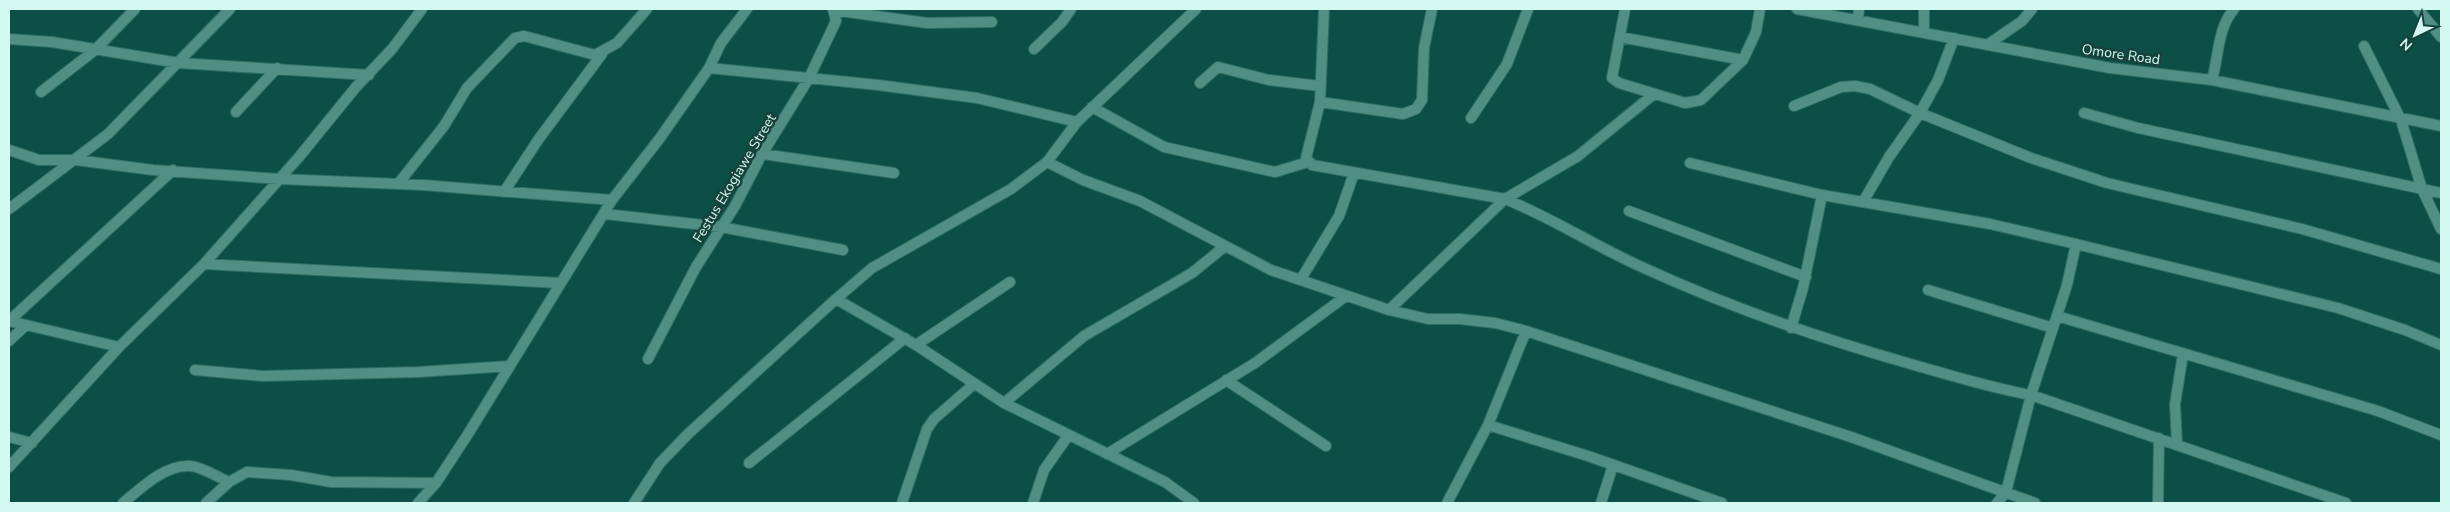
<svg xmlns="http://www.w3.org/2000/svg" width="2450" height="512" viewBox="0 0 2450 512" font-family="'Nunito Sans',sans-serif">
<style>
.lines{fill:none;stroke-linecap:round;stroke-linejoin:round}
.minor-casing{stroke:#2f6e65;stroke-width:12}
.minor{stroke:#518f84;stroke-width:10}
.labels{text-anchor:middle;stroke-width:5;stroke-linejoin:round;paint-order:stroke}
.street-label{font-size:14px;fill:#d3f9f1;stroke:#17423b}
</style>
<rect width="100%" height="100%" fill="#0b4f46"/>
<g class="lines">
<g class="minor-casing">
<path id="minor" d="M 1324,9 L 1320,102 L 1306,158 L 1312,165 L 1505,199 C 1553,218 1596,247 1644,268 C 1731,308 1822,339 1914,365 C 1953,376 1991,388 2031,395 L 2346,503
M 1625,9 L 1612,78 L 1619,83 L 1685,103 L 1701,100 L 1743,60 L 1756,32 L 1760,9
M 1797,9 L 2110,68 L 2212,80 L 2441,126
M 1924,9 L 1924,32
M 2418,9 L 2441,37
M 833,10 L 927,23 L 992,22
M 1858,19 L 1859,9
M 1620,37 L 1743,60
M 9,39 L 52,42 L 179,63 L 369,75
M 1987,45 L 2022,21 L 2032,9
M 2364,46 L 2401,120 L 2422,189 L 2441,229
M 1034,49 L 1062,22 L 1071,9
M 709,68 L 878,85 L 977,98 L 1077,122
M 2212,80 C 2219,56 2217,29 2234,9
M 1200,83 L 1218,67 L 1269,80 L 1320,86
M 41,92 L 95,50 L 135,9
M 1320,102 L 1403,114 L 1416,109 L 1422,100 L 1424,48 L 1432,9
M 1794,106 L 1841,87 L 1855,86 L 1870,89 L 1920,113 L 2031,158 L 2107,183 L 2302,229 L 2441,269
M 1092,107 L 1164,147 L 1275,172 L 1308,162
M 236,112 L 277,68
M 2084,113 L 2138,128 L 2441,193
M 1471,118 L 1507,64 L 1528,9
M 9,150 L 39,160 L 76,160 L 153,170 L 280,179 L 423,185 L 612,200
M 762,154 L 894,173
M 1047,162 L 1083,180 L 1140,201 L 1271,270 L 1389,310 L 1428,319 L 1460,319 L 1495,323 L 1526,331 L 1851,437 L 2035,503
M 1690,163 L 1822,195 L 1990,224 L 2076,244 L 2338,308 L 2405,330 L 2441,345
M 398,184 L 444,126 L 467,88 L 515,38 L 524,36 L 595,55 L 617,43 L 647,9
M 504,192 L 538,140 L 602,54
M 1863,202 L 1889,157 L 1920,113 L 1938,80 L 1954,38
M 9,209 L 108,134 L 230,9
M 1629,211 L 1806,277
M 605,214 L 721,227 L 843,250
M 204,264 L 560,283
M 1301,279 L 1339,216 L 1354,173
M 1928,290 L 2053,328
M 836,299 L 916,345 L 1004,403 L 1165,482 L 1194,503
M 1389,310 L 1505,199 L 1578,156 L 1654,94
M 2057,316 L 2378,411 L 2441,435
M 9,321 L 173,170
M 9,321 L 119,347
M 1791,328 L 1803,288 L 1822,195
M 9,341 L 26,325
M 916,345 L 1010,282
M 648,359 L 696,267 L 735,206 L 762,154 L 809,78 L 836,21 L 833,9
M 195,370 L 263,376 L 418,372 L 510,366
M 1226,380 L 1326,446
M 1004,403 L 1084,336 L 1192,273 L 1224,247
M 1488,425 L 1588,456 L 1722,503
M 9,437 L 32,443
M 2177,444 L 2175,404 L 2183,354
M 1107,454 L 1255,363 L 1346,296
M 749,463 L 905,338
M 9,467 L 119,347 L 204,264 L 299,157 L 356,87 L 392,49 L 422,9
M 123,503 C 140,489 165,464 190,466 C 203,467 217,477 229,482
M 206,503 L 229,482 L 247,472 L 291,475 L 331,482 L 436,483
M 418,503 L 436,483 L 468,434 L 612,200 L 660,138 L 709,68 L 721,43 L 747,9
M 634,503 L 660,463 L 688,434 L 836,299 L 872,268 L 1011,189 L 1047,162 L 1077,122 L 1196,9
M 902,503 L 927,429 L 934,419 L 974,384
M 1033,503 L 1044,470 L 1068,436
M 1447,503 L 1488,425 L 1526,331
M 1601,503 L 1613,465
M 1997,503 L 2006,492 L 2031,395 L 2067,285 L 2076,244
M 2158,503 L 2159,438"/>
</g>
<use href="#minor" class="minor"/>
</g>
<g class="labels">
<g class="street-label">
<text transform="translate(2121 54) rotate(8)" y="5">Omore Road</text>
<text transform="translate(734 178) rotate(-59)" y="5">Festus Ekogiawe Street</text>
</g>
</g>
<rect width="2450" height="512" fill="none" stroke="#d3f9f1" stroke-width="20"/>
<g transform="translate(2415 35) rotate(223)" stroke="#17423b" stroke-width="4" paint-order="stroke">
<path d="M0-4L9 19L0 12L-9 19Z" fill="#d3f9f1"/>
<text y="-8" font-size="14" font-weight="bold" text-anchor="middle" fill="#d3f9f1">N</text>
</g>
</svg>
